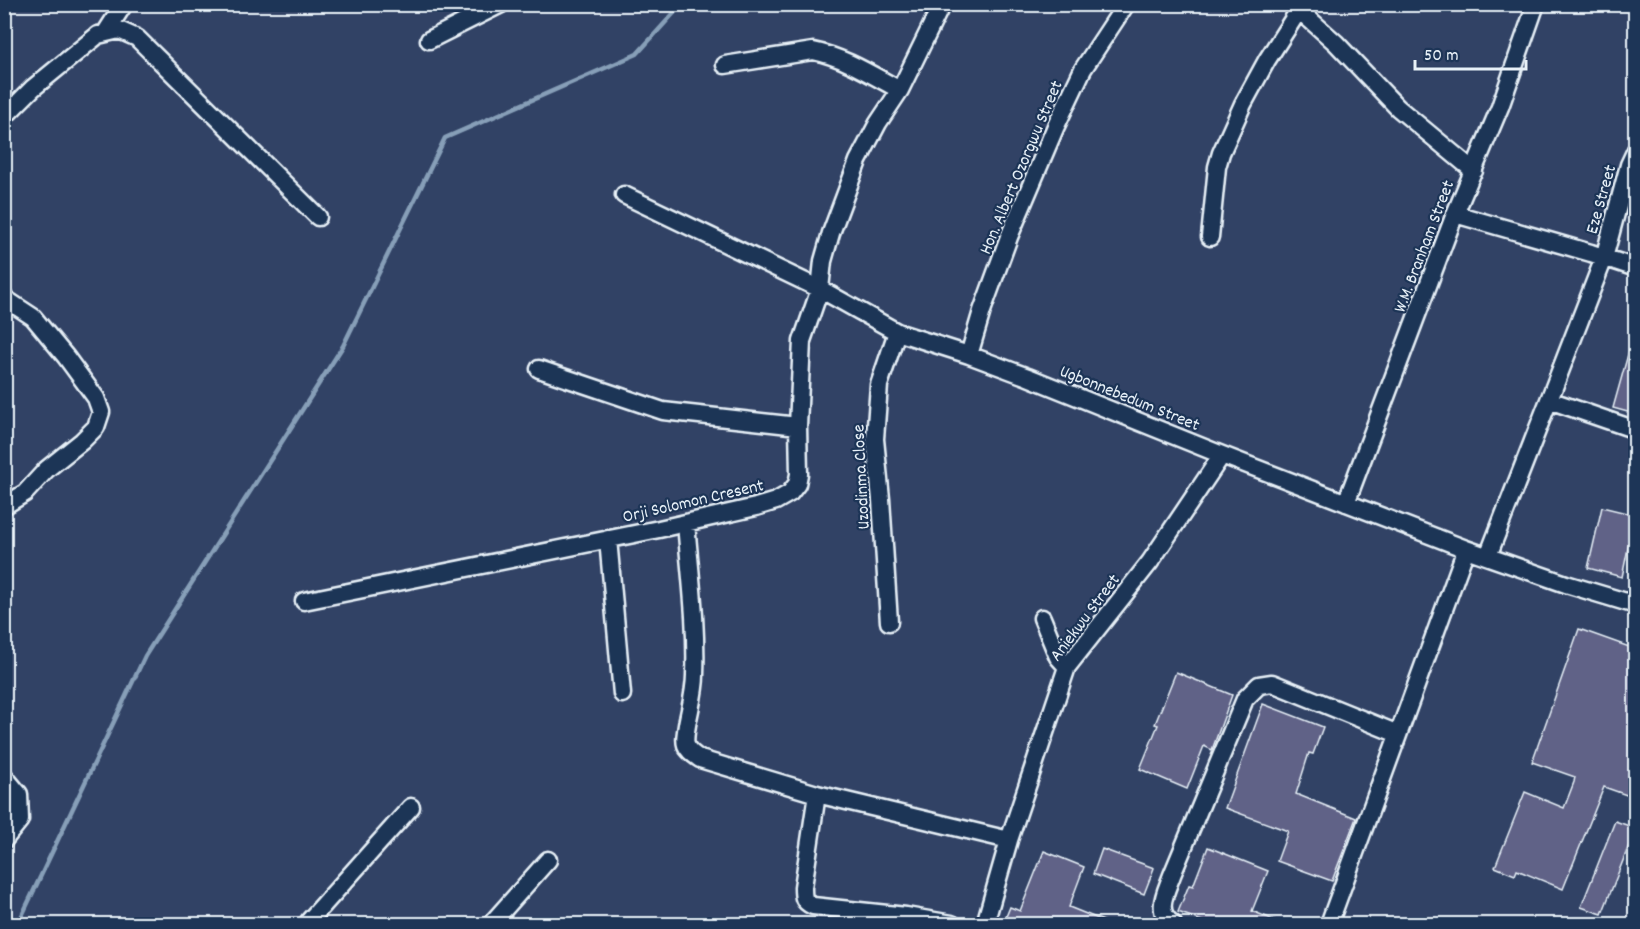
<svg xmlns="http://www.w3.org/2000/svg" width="1640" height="929" viewBox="0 0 1640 929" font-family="Dekko,sans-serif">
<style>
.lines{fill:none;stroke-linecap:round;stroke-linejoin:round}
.stream{stroke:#879fb8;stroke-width:4.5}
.building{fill:#616287;stroke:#e8f1f8;stroke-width:1.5}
.minor-casing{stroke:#e8f1f8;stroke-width:21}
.minor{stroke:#1d3557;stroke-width:16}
.labels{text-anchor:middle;stroke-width:4.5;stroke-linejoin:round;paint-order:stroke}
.street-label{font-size:18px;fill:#e8f1f8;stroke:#1d3557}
</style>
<rect width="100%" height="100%" fill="#314265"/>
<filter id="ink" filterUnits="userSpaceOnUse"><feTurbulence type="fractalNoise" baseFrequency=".0167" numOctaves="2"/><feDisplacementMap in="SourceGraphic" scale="12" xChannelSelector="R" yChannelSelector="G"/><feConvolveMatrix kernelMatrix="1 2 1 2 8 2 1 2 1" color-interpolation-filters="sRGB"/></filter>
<g filter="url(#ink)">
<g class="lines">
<path class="stream" d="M 18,924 L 145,656 L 343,346 L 445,138 L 637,54 L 682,4"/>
</g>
<path class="building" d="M 1632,340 L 1635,340 L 1635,414 L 1613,408 Z
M 1602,507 L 1635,515 L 1622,577 L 1588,568 Z
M 1579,629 L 1635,649 L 1635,798 L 1604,787 L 1563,889 L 1517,870 L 1515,875 L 1495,867 L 1525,792 L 1564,808 L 1574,782 L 1575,777 L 1532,762 Z
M 1176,672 L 1232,695 L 1212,750 L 1204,746 L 1187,789 L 1140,769 L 1158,725 L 1155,724 Z
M 1263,704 L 1323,727 L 1313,754 L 1309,753 L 1296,794 L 1356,818 L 1332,881 L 1277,861 L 1288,831 L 1225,808 Z
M 1615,821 L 1635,828 L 1635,830 L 1602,914 L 1581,907 Z
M 1208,847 L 1268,871 L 1252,911 L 1284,924 L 1210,924 L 1178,912 L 1189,885 L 1193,886 Z
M 1102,849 L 1154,868 L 1144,894 L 1093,874 Z
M 1044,851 L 1084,867 L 1069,907 L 1111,924 L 1003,924 L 1010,907 L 1020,911 Z"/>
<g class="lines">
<g class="minor-casing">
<path id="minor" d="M 106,32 L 124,4
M 429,40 L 501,4
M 725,65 L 813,51 C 844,57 872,75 900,90
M 4,117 L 33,88 L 98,35 L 119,30 L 137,38 L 318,217
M 1636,150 L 1629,165 L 1604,258 L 1549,400 L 1636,430
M 624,195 L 820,289 L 897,332 L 969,355 L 1028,377 L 1222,455 L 1466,549 L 1566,584 L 1636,605
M 1455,214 L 1591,253 L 1636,268
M 1210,237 L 1217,167 L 1221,153 L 1243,104 L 1267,60 L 1299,10 L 1336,43 L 1398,108 L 1474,171
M 4,298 L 33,317 L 66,357 L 96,398 L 101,412 L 96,427 L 82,441 L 47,469 L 25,493 L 4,506
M 969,355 L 982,311 L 1009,237 L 1056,126 L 1083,69 L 1126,4
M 539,369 L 663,411 L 798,426
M 1346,503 L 1455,214 L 1500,107 L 1536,4
M 686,523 C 690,573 697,624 695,675 C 695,691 690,708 687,725 C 684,744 683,748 700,759 L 817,794 L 1009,840
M 608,539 L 622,694
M 1488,556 L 1549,400
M 304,601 L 659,529 L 756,507 L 776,501 L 790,493 L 797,484 L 799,474 L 798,426 L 802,341 L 820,289 L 823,261 L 831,233 L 858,161 L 878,123 L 900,90 L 942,4
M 1042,618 L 1058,657 L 1067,667
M 889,622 L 881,499 L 875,439 L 879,385 L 897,332
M 4,776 L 19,794 L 20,820 L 4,840
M 817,794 L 803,887 C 803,897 803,902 813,906 L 906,916 L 952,924
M 309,921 L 411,807
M 491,924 L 548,860
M 985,924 L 1009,840 L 1067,667 L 1150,562 L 1222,455
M 1173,924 C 1154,912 1166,892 1172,875 L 1245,699 L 1259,685 L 1272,683 L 1398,734
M 1329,924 L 1466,549"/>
</g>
<use href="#minor" class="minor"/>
</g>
</g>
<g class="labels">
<g class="street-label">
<text transform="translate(1020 167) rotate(-67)" y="6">Hon. Albert Ozorgwu Street</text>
<text transform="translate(1600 199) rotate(-74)" y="6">Eze Street</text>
<text transform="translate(1423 246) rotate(-69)" y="6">W.M. Branham Street</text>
<text transform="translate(1130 397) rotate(22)" y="6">Ugbonnebedum Street</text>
<text transform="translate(860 477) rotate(-93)" y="6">Uzodinma Close</text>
<text transform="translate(693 500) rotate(-13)" y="6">Orji Solomon Cresent</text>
<text transform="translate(1084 617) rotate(-53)" y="6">Aniekwu Street</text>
</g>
</g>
<rect width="1640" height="929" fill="none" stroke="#1d3557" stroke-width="24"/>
<rect x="12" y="12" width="1616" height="905" fill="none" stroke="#e8f1f8" stroke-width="2" filter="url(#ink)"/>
<path d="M1415 60v9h111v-9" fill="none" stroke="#e8f1f8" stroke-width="3"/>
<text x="1424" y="60" font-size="18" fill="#e8f1f8" stroke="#1d3557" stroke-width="4.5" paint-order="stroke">50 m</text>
</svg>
